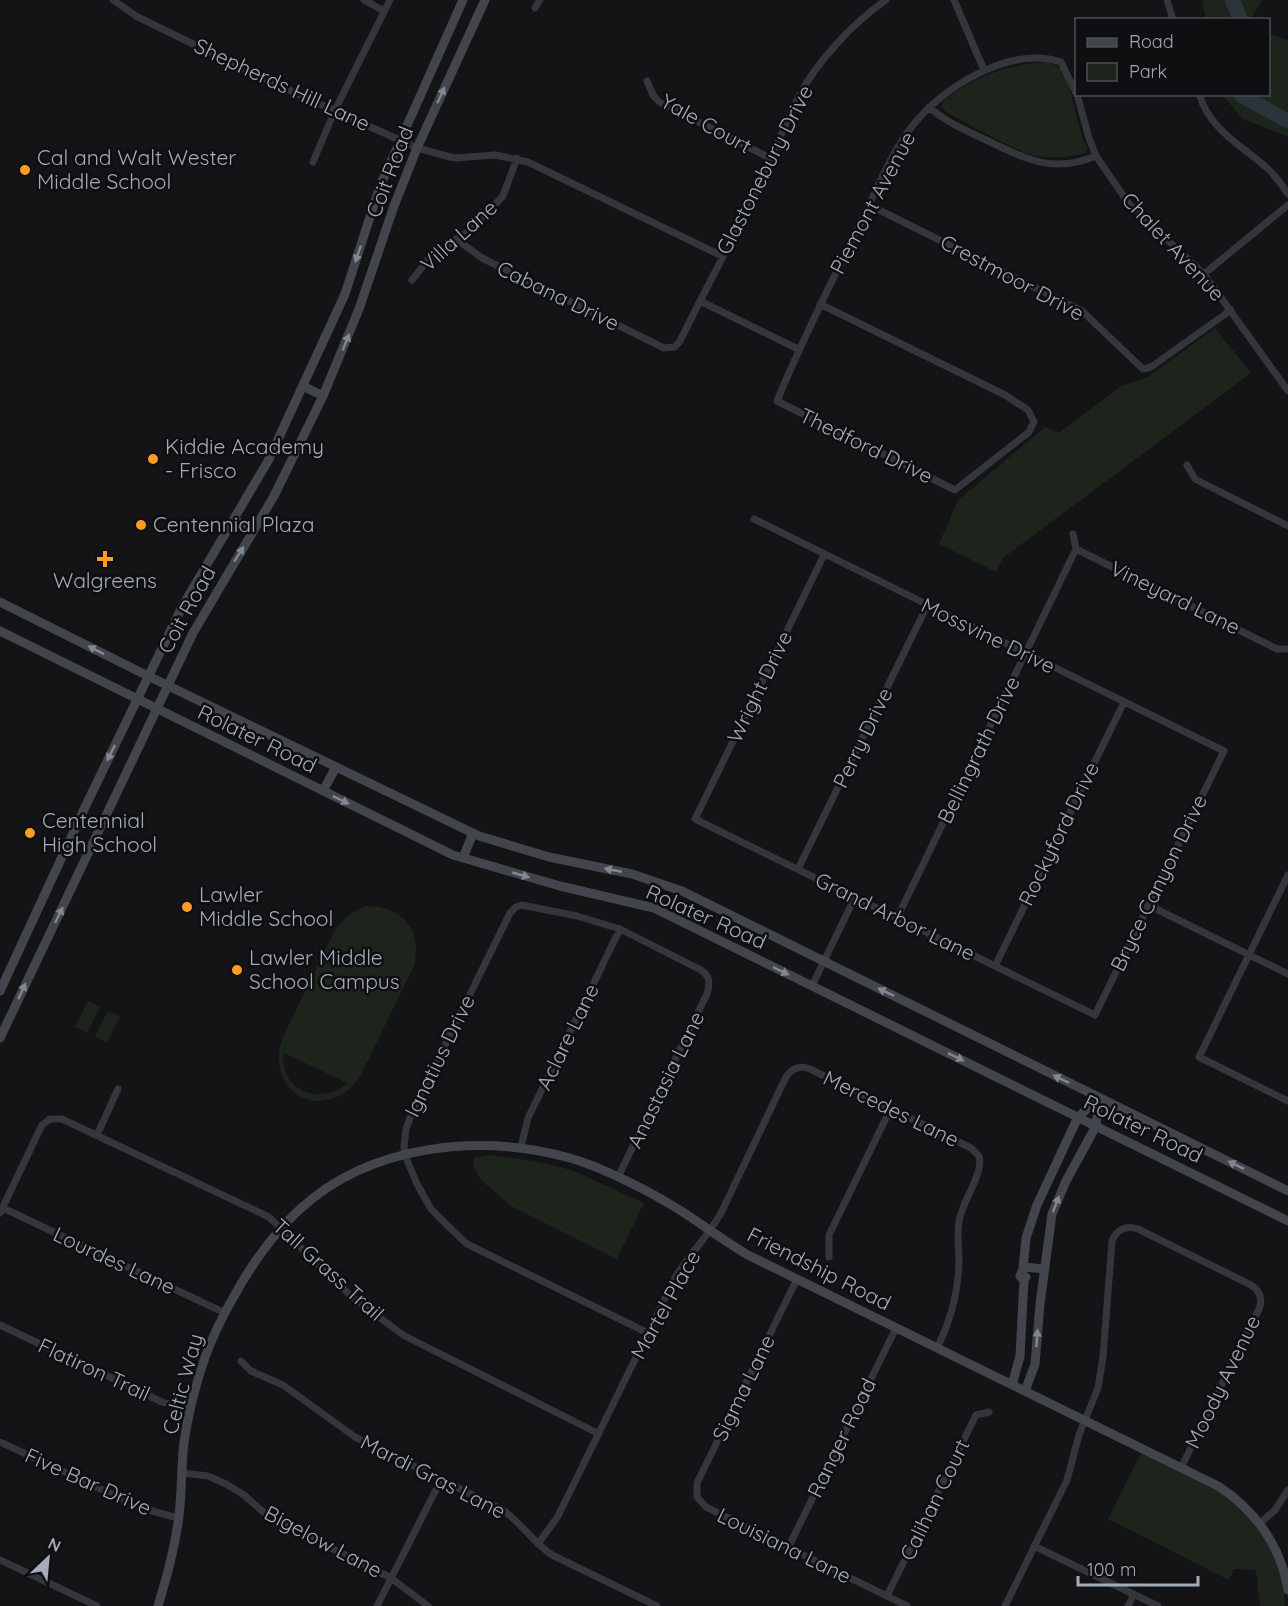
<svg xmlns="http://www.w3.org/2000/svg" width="1288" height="1606" viewBox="0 0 1288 1606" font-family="Quicksand,sans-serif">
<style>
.green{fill:#1c241c;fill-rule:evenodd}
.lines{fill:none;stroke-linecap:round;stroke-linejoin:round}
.river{stroke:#29353b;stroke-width:15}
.street{stroke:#34363b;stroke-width:7}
.secondary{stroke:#42464c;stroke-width:9}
.oneway{fill:#828892}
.poi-dot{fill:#ff9c23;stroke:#0f0f11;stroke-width:2}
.labels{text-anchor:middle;stroke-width:5;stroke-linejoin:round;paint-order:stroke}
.street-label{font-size:21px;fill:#a4acb8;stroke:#0f0f11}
.poi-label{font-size:21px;fill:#a4acb8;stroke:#0f0f11;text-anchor:start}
</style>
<rect width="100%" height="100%" fill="#141416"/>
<path class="green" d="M 1202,0 L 1262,0 L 1253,15 L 1253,19 L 1206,20 Z
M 1269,34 L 1288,40 L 1288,137 L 1243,119 L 1222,95 L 1268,94 Z
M 1047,62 C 1051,64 1057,65 1060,68 C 1073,83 1076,128 1087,148 L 1085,153 C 1071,157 1058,158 1043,157 C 1019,155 970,124 946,112 L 942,107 L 944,100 C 979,75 1004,65 1047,62 Z
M 1215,328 L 1251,373 L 1003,558 L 996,572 L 939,544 L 958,500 L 1045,427 L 1059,433 L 1121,386 L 1148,377 Z
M 366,906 C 404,906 424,931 413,968 L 360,1077 C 326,1125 264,1095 282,1039 L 335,930 C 344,918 352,911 366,906 ZM 284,1053 L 347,1083 L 347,1084 C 319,1106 279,1090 284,1053 Z
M 88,1001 L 100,1007 L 87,1033 L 75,1027 Z
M 108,1011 L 120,1016 L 107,1042 L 95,1037 Z
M 489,1155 L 534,1161 L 572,1170 L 644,1203 L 617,1259 L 511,1206 L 480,1179 L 473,1165 L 475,1157 Z
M 1141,1453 C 1168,1466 1199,1477 1225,1494 C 1248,1510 1268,1539 1278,1565 C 1283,1578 1284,1592 1285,1606 L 1260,1606 L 1256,1570 L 1234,1569 L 1229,1580 L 1108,1519 Z"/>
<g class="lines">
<path class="river" d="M 1232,0 L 1241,20
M 1242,94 L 1242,96 L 1288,121"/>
<path class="street" d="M 113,0 L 136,16 L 256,75 L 417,148 L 454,158 L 495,155 L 528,162 L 722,256
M 364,0 L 384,11
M 954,0 L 984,70
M 1167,0 L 1173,20
M 535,8 L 540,0
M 647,81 L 653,95 L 659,102 L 772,159
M 1077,94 L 1089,138 L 1096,156 L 1129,204 L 1204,274 L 1288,391
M 1199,94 C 1210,130 1241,145 1267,168 C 1275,175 1282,185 1288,194
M 929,107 C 944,121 963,129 982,138 C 1022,157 1051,175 1096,156
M 313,162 L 335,110 L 390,0
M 869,205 L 1082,311 L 1143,369 L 1151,367 L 1231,310
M 456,239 L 482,258 L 664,348 L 675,347 L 680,341 C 705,290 732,241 756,190 C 771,160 783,128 798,98 C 816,62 853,23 886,0
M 1204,274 L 1288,205
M 412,280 L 428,260 L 474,227 L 503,196 L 517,158
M 700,301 L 798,349
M 820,304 L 1005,395 L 1028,410 L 1034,422 L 1029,432 L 955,490 L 777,401 C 802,340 832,281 861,222 C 877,190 890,154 913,125 C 943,87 1011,45 1061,62 L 1076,93
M 1187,465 L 1195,479 L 1288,526
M 754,519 L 1224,751 L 1095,1015 L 695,819 L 824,555
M 1073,534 L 1076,549
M 1076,549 L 1277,649 L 1288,649
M 798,869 L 927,606
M 1288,875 L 1199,1057 L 1288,1101
M 1148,905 L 1288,974
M 897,918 L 1076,549
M 995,966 L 1124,702
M 812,986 L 855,897
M 97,1135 L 118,1089
M 521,1147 L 528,1118 L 620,929
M 618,1177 L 707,994 C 710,983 710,976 701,970 L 620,929 L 577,916 L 522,905 L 516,907 L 510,913 L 413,1110 L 406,1129 L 404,1146 L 405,1155 L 417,1184 L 431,1209 L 449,1227 L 467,1244 L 648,1333
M 3,1208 L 225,1313
M 0,1213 L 42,1125 L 50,1119 L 62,1119 L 269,1217 L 351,1296 L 403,1335 L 599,1434
M 829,1257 L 829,1235 L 890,1110
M 797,1279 L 697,1483 L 697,1497 L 706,1507 L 907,1606
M 0,1325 L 162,1402 L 191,1410
M 241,1361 L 251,1371 L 283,1385 L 355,1437 L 503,1510 C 521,1523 533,1542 552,1555 L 657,1606
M 0,1442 L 141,1508 L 178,1518
M 182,1473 L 208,1476 L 226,1484 L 244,1495 L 269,1517 L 391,1578 L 428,1606
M 1260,1523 L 1275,1510 L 1288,1490
M 538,1544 L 558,1516 L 676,1276 C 690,1254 708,1236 721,1213 L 786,1077 C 792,1068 800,1065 810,1069 L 971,1148 L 979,1156 C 984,1172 964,1199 960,1217 C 956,1232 959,1247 959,1263 C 958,1292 950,1322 937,1348
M 1034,1546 L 1158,1606
M 788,1548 L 896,1328
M 0,1560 L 97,1606
M 887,1596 L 976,1415 L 989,1412
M 377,1606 L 441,1480
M 1005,1606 L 1067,1480 L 1079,1435 L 1098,1388 L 1103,1357 L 1112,1241 C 1117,1229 1126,1225 1138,1229 L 1251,1285 C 1260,1291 1263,1299 1259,1309 L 1181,1468
M 1128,1606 L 1134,1594"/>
<path class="secondary" d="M 303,386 L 323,396
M 234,519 L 253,531
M 0,602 L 148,676 L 479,836 L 549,857 L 632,874 L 682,891 L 1288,1191
M 0,631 L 453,855 L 560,886 L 654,908 L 1288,1221
M 323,791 L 336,767
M 463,858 L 473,833
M 0,991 L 86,805 L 183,605 L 268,461 L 345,294 L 380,186 L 463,0
M 0,1038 L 193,633 L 274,496 L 323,396 L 359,309 L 394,206 L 417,148 L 485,0
M 1023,1267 L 1045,1269
M 1024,1280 L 1020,1276 L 1023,1269 L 1026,1238 L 1037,1205 L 1078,1117 L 1099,1098
M 1012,1385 L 1020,1356 L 1024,1280 L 1026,1277
M 1025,1391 L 1035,1364 L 1040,1304 L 1052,1214 L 1066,1181 L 1096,1126 L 1099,1098
M 158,1606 C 167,1577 175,1547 179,1516 C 182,1491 181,1467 184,1442 C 188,1414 196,1384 205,1357 C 213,1336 222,1317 233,1298 C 251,1265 272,1235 299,1210 C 370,1144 480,1133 570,1158 C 605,1168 655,1194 686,1214 C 707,1228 726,1242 748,1255 L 1218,1486 C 1255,1510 1281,1546 1288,1590"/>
</g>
<defs><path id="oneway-solid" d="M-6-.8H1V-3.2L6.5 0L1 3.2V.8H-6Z" transform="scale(1.5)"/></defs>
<g class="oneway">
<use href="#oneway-solid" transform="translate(441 95) rotate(-65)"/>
<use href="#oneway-solid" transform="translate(358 254) rotate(109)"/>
<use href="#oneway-solid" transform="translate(346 342) rotate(-68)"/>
<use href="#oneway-solid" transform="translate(239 554) rotate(-58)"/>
<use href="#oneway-solid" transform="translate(96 650) rotate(-153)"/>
<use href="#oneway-solid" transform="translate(111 753) rotate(116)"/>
<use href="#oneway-solid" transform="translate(341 800) rotate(26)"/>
<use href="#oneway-solid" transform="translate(613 870) rotate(-169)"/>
<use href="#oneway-solid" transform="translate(521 875) rotate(16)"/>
<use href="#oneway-solid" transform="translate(59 915) rotate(-64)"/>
<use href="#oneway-solid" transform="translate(781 971) rotate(26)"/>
<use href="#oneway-solid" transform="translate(22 991) rotate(-65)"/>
<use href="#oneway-solid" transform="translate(886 992) rotate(-154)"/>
<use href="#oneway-solid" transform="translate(956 1057) rotate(26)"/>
<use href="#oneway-solid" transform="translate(1061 1079) rotate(-154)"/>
<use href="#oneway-solid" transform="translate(1236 1165) rotate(-154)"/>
<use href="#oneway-solid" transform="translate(1056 1204) rotate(-69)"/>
<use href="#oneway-solid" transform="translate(1037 1338) rotate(-86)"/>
</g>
<g class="poi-dot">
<circle cx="25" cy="170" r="6"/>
<circle cx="153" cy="459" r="6"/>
<circle cx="141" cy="525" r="6"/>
<path d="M102 550h6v6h6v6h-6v6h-6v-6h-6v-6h6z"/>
<circle cx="30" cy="833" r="6"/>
<circle cx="187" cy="907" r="6"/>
<circle cx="237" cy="970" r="6"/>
</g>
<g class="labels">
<g class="street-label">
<text transform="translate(282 85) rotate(25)" y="7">Shepherds Hill Lane</text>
<text transform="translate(706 124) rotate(29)" y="7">Yale Court</text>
<text transform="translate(765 170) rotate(-63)" y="7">Glastonebury Drive</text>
<text transform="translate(390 172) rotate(-69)" y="7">Coit Road</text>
<text transform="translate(873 203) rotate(-62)" y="7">Piemont Avenue</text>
<text transform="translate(459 236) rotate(-42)" y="7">Villa Lane</text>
<text transform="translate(1173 247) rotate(47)" y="7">Chalet Avenue</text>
<text transform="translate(1012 278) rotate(28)" y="7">Crestmoor Drive</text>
<text transform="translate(558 296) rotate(26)" y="7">Cabana Drive</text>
<text transform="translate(866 446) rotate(26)" y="7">Thedford Drive</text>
<text transform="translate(1175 598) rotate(26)" y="7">Vineyard Lane</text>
<text transform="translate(187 610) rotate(-61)" y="7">Coit Road</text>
<text transform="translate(988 636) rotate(26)" y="7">Mossvine Drive</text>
<text transform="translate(760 687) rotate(-64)" y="7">Wright Drive</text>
<text transform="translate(863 738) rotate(-64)" y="7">Perry Drive</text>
<text transform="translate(257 739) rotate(26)" y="7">Rolater Road</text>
<text transform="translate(979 750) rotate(-64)" y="7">Bellingrath Drive</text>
<text transform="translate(1059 834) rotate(-64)" y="7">Rockyford Drive</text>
<text transform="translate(1159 883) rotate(-64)" y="7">Bryce Canyon Drive</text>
<text transform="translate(706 917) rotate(24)" y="7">Rolater Road</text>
<text transform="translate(895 917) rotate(26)" y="7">Grand Arbor Lane</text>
<text transform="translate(568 1037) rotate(-64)" y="7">Aclare Lane</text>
<text transform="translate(440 1056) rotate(-64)" y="7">Ignatius Drive</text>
<text transform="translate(666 1080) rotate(-64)" y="7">Anastasia Lane</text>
<text transform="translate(891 1109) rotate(26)" y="7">Mercedes Lane</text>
<text transform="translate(1143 1129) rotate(26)" y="7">Rolater Road</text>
<text transform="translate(114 1261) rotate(25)" y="7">Lourdes Lane</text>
<text transform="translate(819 1269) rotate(27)" y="7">Friendship Road</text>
<text transform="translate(328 1270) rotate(42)" y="7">Tall Grass Trail</text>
<text transform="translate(666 1305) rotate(-61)" y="7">Martel Place</text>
<text transform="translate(94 1370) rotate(25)" y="7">Flatiron Trail</text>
<text transform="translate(1223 1382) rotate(-64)" y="7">Moody Avenue</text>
<text transform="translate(183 1384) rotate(-75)" y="7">Celtic Way</text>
<text transform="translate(744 1388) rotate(-64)" y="7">Sigma Lane</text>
<text transform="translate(842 1438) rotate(-64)" y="7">Ranger Road</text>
<text transform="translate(433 1477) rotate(27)" y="7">Mardi Gras Lane</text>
<text transform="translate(88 1482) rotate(24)" y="7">Five Bar Drive</text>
<text transform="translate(935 1500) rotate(-64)" y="7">Calihan Court</text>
<text transform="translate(323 1542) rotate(28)" y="7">Bigelow Lane</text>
<text transform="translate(784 1546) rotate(26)" y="7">Louisiana Lane</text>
</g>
<g class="poi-label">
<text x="37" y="165">Cal and Walt Wester<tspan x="37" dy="24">Middle School</tspan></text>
<text x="165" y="454">Kiddie Academy<tspan x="165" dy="24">- Frisco</tspan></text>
<text x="153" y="532">Centennial Plaza</text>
<text x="105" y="588" text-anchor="middle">Walgreens</text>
<text x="42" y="828">Centennial<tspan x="42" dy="24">High School</tspan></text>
<text x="199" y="902">Lawler<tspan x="199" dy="24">Middle School</tspan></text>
<text x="249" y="965">Lawler Middle<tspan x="249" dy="24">School Campus</tspan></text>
</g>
</g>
<rect x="1075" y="18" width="195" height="78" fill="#0f0f11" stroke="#4b4e54" stroke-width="1.5"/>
<rect x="1087" y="38" width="30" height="9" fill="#42464c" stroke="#4b4e54" stroke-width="1.5"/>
<text x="1129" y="48" font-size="18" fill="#a4acb8">Road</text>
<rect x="1087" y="63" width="30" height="18" fill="#1c241c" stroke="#4b4e54" stroke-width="1.5"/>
<text x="1129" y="78" font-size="18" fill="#a4acb8">Park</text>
<g transform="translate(48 1558) rotate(26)" stroke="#0f0f11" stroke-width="4.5" paint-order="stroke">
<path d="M0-4.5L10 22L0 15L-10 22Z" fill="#a4acb8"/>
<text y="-9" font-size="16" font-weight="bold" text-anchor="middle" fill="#a4acb8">N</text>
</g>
<path d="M1078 1576v9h120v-9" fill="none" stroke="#a4acb8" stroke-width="3"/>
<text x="1087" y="1576" font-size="18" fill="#a4acb8" stroke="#0f0f11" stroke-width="4.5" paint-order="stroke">100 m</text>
</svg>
